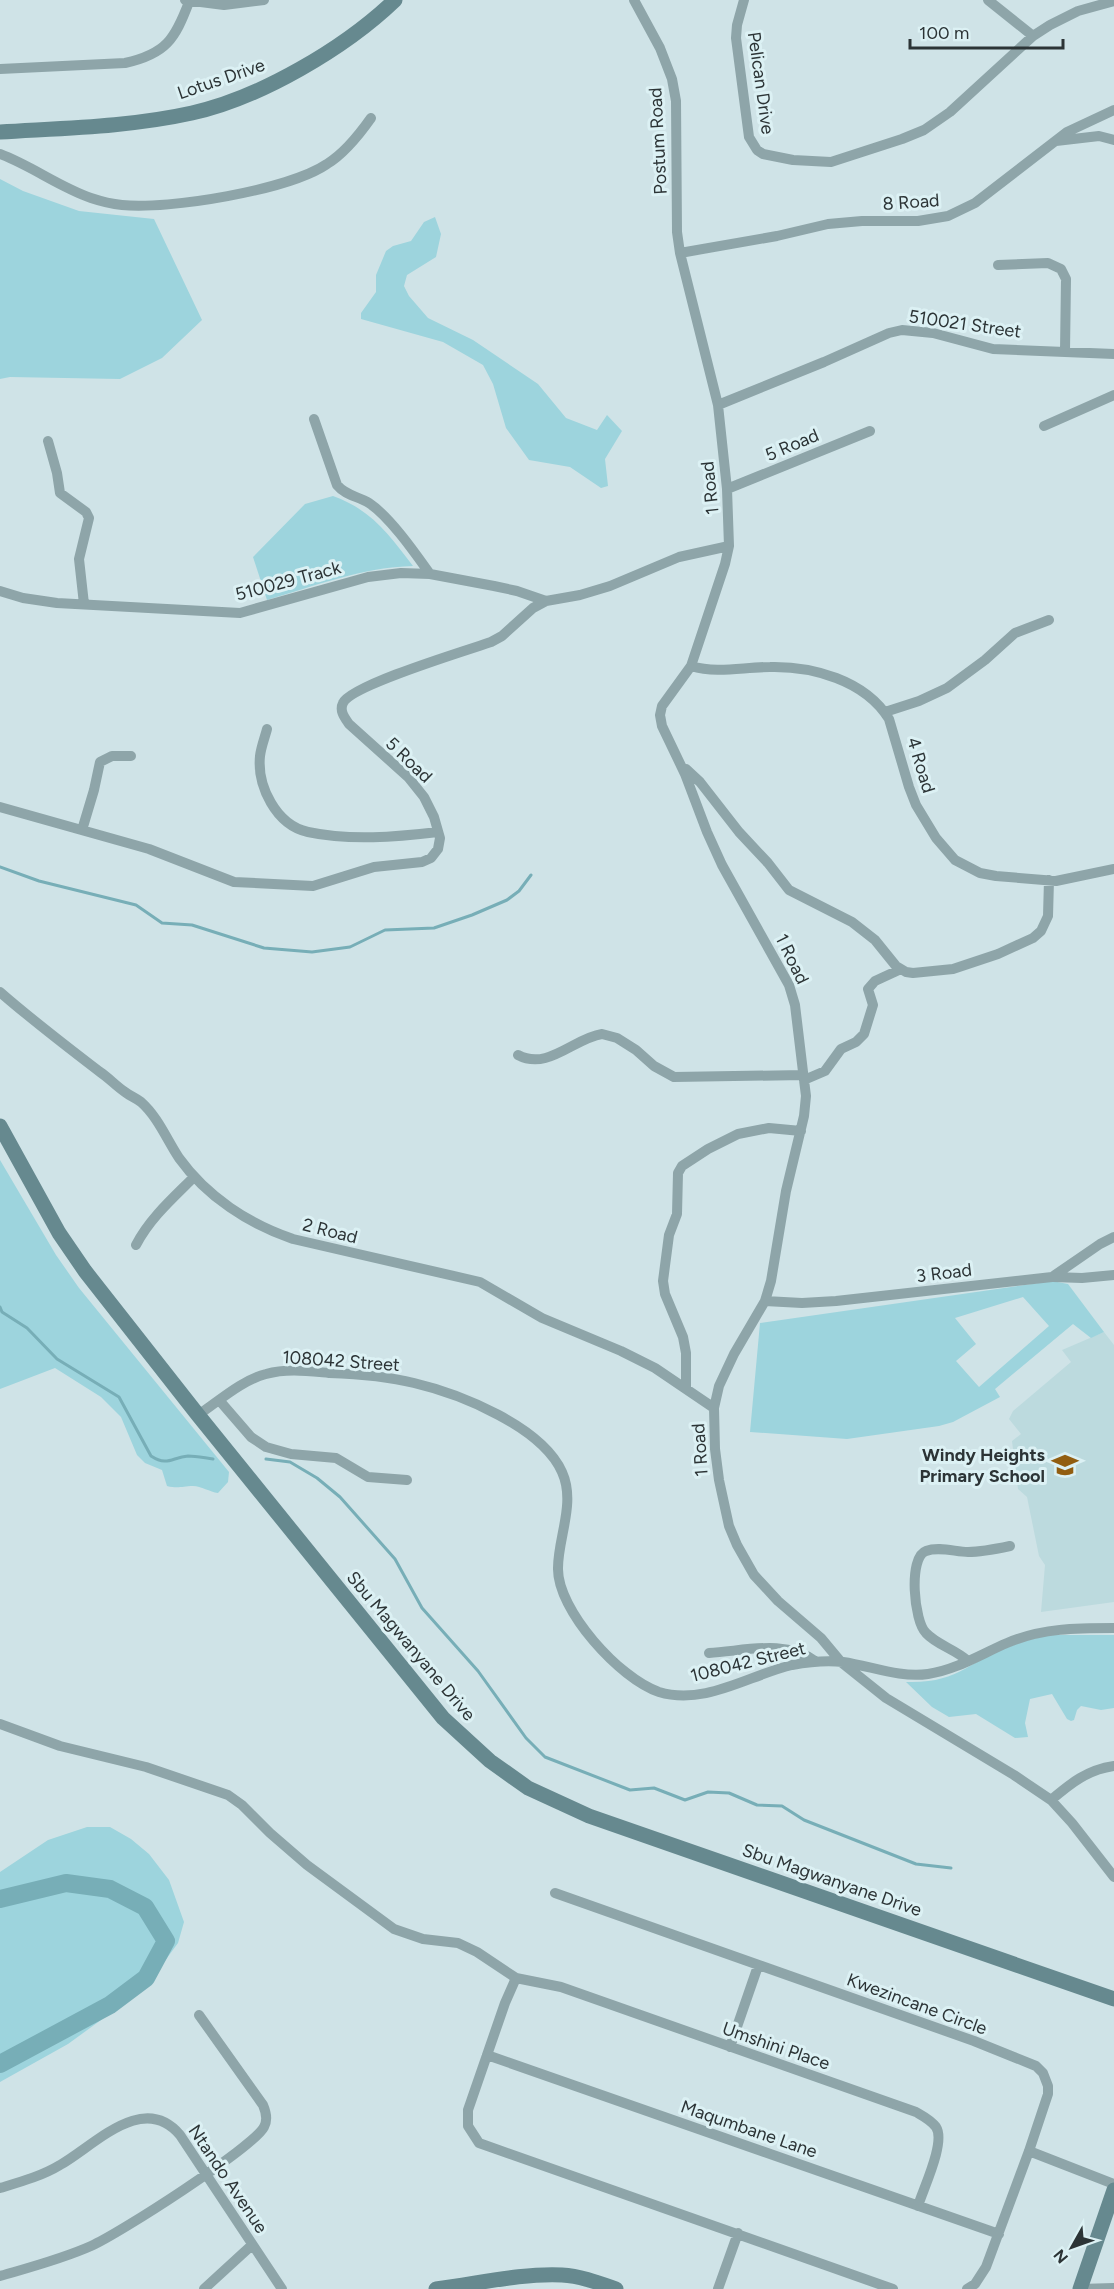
<svg xmlns="http://www.w3.org/2000/svg" width="1114" height="2289" viewBox="0 0 1114 2289" font-family="Figtree,sans-serif">
<style>
.built{fill:#bcdade}
.green{fill:#9dd4dd;fill-rule:evenodd}
.lines{fill:none;stroke-linecap:round;stroke-linejoin:round}
.stream{stroke:#77aeb7;stroke-width:3}
.river{stroke:#77aeb7;stroke-width:18}
.street{stroke:#8ea5a9;stroke-width:10}
.secondary{stroke:#66898f;stroke-width:15}
.labels{text-anchor:middle;stroke-width:6;stroke-linejoin:round;paint-order:stroke}
.street-label{font-size:18px;fill:#2c3436;stroke:#dcf1f4}
.poi-label{font-size:18px;font-weight:bold;fill:#2c3436;stroke:#dcf1f4;text-anchor:end}
</style>
<rect width="100%" height="100%" fill="#cfe3e7"/>
<path class="built" d="M 1104,1332 L 1114,1345 L 1114,1602 L 1041,1612 L 1045,1565 L 1039,1556 L 1027,1497 L 1018,1489 L 1012,1441 L 1021,1434 L 1009,1419 L 1013,1411 L 1071,1362 L 1062,1350 Z"/>
<path class="green" d="M 0,179 L 23,191 L 79,211 L 154,219 L 202,320 L 162,358 L 120,379 L 10,377 L 0,379 Z
M 435,217 L 441,234 L 436,257 L 407,275 L 404,286 L 409,296 L 428,318 L 473,340 L 538,384 L 566,418 L 597,430 L 607,415 L 622,431 L 605,459 L 608,486 L 601,488 L 570,467 L 529,460 L 506,428 L 493,384 L 483,365 L 443,342 L 361,319 L 361,313 L 376,292 L 376,275 L 386,251 L 393,246 L 411,241 L 424,222 Z
M 333,496 C 372,510 389,535 413,566 C 363,567 315,586 267,600 L 253,557 L 305,504 Z
M 0,1160 L 56,1255 L 79,1288 L 229,1472 L 228,1482 L 218,1493 C 210,1492 201,1486 193,1486 C 182,1486 179,1489 167,1486 L 162,1470 L 145,1463 L 137,1455 L 121,1417 L 101,1397 L 55,1368 L 0,1389 Z
M 1052,1281 L 1068,1284 L 1104,1332 L 1091,1338 L 1073,1324 L 995,1389 L 1000,1397 L 953,1422 L 939,1426 L 847,1439 L 750,1432 L 760,1323 ZM 1023,1297 L 1049,1326 L 979,1387 L 956,1361 L 976,1344 L 955,1318 Z
M 1050,1635 L 1114,1635 L 1114,1708 L 1101,1710 L 1081,1706 L 1077,1710 L 1074,1720 L 1071,1721 L 1067,1719 L 1052,1694 L 1030,1699 L 1025,1723 L 1028,1737 L 1015,1738 L 976,1714 L 949,1717 L 932,1707 L 906,1682 C 959,1684 969,1660 1014,1645 C 1025,1640 1038,1638 1050,1635 Z
M 87,1827 L 110,1827 L 131,1839 L 149,1854 L 169,1880 L 184,1922 L 178,1943 L 145,1988 L 68,2044 L 0,2082 L 0,1872 L 48,1840 Z"/>
<g class="lines">
<path class="stream" d="M 0,867 L 39,881 L 136,905 L 162,923 L 192,925 L 264,948 L 312,952 L 350,947 L 385,930 L 434,928 L 472,915 L 507,900 L 519,891 L 531,875
M 0,1307 L 2,1312 L 27,1328 L 57,1359 L 119,1397 L 151,1456 C 168,1467 172,1457 188,1456 C 196,1456 205,1458 213,1459
M 266,1459 L 290,1462 L 317,1478 L 340,1497 L 395,1559 L 422,1608 L 478,1671 L 526,1738 L 545,1757 L 630,1790 L 654,1788 L 685,1800 L 708,1792 L 729,1793 L 757,1805 L 782,1806 L 804,1820 L 916,1864 L 951,1868"/>
<path class="river" d="M 0,1899 L 66,1883 L 110,1889 L 145,1907 L 166,1941 L 146,1978 L 110,2005 L 0,2064"/>
<path class="street" d="M 185,0 L 224,5 L 264,0
M 634,0 L 660,48 L 672,79 L 676,101 L 677,232 L 680,253 L 718,405 L 727,489 L 729,546 L 725,564 L 691,666 L 662,706 L 660,715 L 662,726 L 685,774 L 707,832 L 722,865 L 789,985 L 795,1005 L 804,1080 L 806,1096 L 804,1116 L 786,1191 L 771,1281 L 765,1301 L 734,1354 L 719,1386 L 714,1408 L 715,1449 L 719,1480 L 729,1526 L 737,1545 L 754,1575 L 778,1601 L 821,1638 L 841,1662 L 886,1698 L 1014,1775 L 1051,1800 L 1072,1823 L 1114,1877
M 744,0 L 737,25 L 736,38 L 749,137 L 757,150 L 763,154 L 793,160 L 831,162 L 902,139 L 924,130 L 950,112 L 1033,36 L 1050,25 L 1078,11 L 1114,1
M 988,0 L 1033,36
M 0,69 L 125,63 C 166,54 175,39 189,2
M 1056,141 L 1099,136 L 1114,140
M 0,154 C 32,166 59,187 91,198 C 100,201 112,204 122,205 C 168,210 289,190 327,164 C 345,153 359,135 371,118
M 680,253 L 777,236 L 828,224 L 862,221 L 918,221 L 948,216 L 975,203 L 1067,132 L 1114,110
M 998,265 L 1048,263 L 1061,269 L 1066,279 L 1065,351
M 718,405 L 824,362 L 889,333 L 902,330 L 933,333 L 993,349 L 1114,354
M 314,419 L 337,485 C 346,496 358,496 369,503 C 390,517 415,553 430,574
M 1044,426 L 1114,395
M 48,441 L 57,473 L 60,493 L 86,512 L 89,518 L 79,559 L 84,604
M 727,489 L 870,431
M 0,591 L 23,598 L 57,603 L 240,613 L 368,577 L 401,573 L 430,574 L 494,586 L 517,591 L 546,601
M 691,666 C 718,674 742,667 770,667 C 812,666 865,680 889,719 L 909,787 L 916,805 L 936,838 L 955,860 L 980,873 L 996,876 L 1056,881 L 1114,869
M 885,712 L 919,701 L 947,688 L 985,660 L 1015,633 L 1049,620
M 267,729 C 265,737 261,747 260,756 C 257,786 276,825 308,832 C 350,841 396,837 438,832
M 686,769 L 700,782 L 739,832 L 768,863 L 789,890 L 852,922 L 875,940 L 896,966 L 906,972 L 913,973 L 953,969 L 998,954 L 1033,938 L 1041,931 L 1048,916 L 1049,880
M 0,807 L 149,849 L 234,882 L 313,886 L 374,867 L 422,862 L 431,858 L 438,849 L 440,838 L 434,817 L 424,797 L 408,777 L 349,724 C 345,718 339,711 343,703 C 351,685 468,650 491,642 L 502,636 L 533,608 L 546,601 L 580,595 L 610,586 L 679,557 L 729,546
M 82,830 L 94,790 L 100,762 L 112,756 L 131,756
M 0,992 C 32,1020 66,1046 100,1072 C 109,1078 116,1086 125,1092 C 130,1096 136,1098 141,1102 C 158,1117 167,1140 179,1158 C 207,1197 249,1224 293,1239 L 480,1282 L 542,1318 L 621,1351 L 655,1368 L 714,1408
M 518,1055 C 548,1071 574,1038 602,1034 L 617,1038 L 636,1050 L 654,1066 L 674,1077 L 803,1075
M 804,1080 L 825,1071 L 841,1049 L 856,1042 L 864,1034 L 873,1005 L 868,989 L 875,981 L 901,969
M 136,1245 C 150,1218 173,1198 194,1177
M 1053,1277 L 1082,1278 L 1114,1275
M 765,1301 L 802,1303 L 836,1301 L 1052,1277 L 1100,1244 L 1114,1237
M 686,1387 L 686,1353 L 683,1337 L 665,1294 L 663,1281 L 669,1235 L 677,1214 L 678,1173 L 682,1166 L 708,1149 L 738,1134 L 769,1128 L 801,1131
M 219,1400 L 251,1437 L 266,1447 L 291,1454 L 336,1458 L 368,1477 L 407,1480
M 198,1415 C 219,1401 242,1380 266,1374 C 287,1368 308,1371 329,1373 C 358,1374 386,1376 414,1383 C 461,1394 542,1427 562,1472 C 576,1503 558,1537 558,1568 C 557,1610 620,1679 659,1692 C 705,1706 749,1675 792,1665 C 808,1662 826,1660 843,1662 C 871,1666 899,1678 928,1674 C 956,1670 981,1654 1007,1643 C 1042,1628 1077,1628 1114,1628
M 709,1653 C 745,1651 785,1639 815,1661
M 968,1661 C 955,1649 937,1645 926,1633 C 914,1622 908,1557 926,1551 C 939,1546 956,1552 968,1552 C 982,1552 996,1549 1010,1546
M 0,1724 L 60,1746 L 146,1767 L 228,1795 L 242,1805 L 270,1833 L 307,1865 L 394,1929 L 423,1939 L 458,1943 L 477,1952 L 516,1978 L 561,1987 L 916,2112 C 923,2116 931,2120 936,2127 C 946,2142 923,2189 918,2206
M 1051,1800 C 1071,1783 1087,1770 1114,1766
M 555,1893 L 974,2041 L 1036,2066 L 1043,2073 L 1048,2086 L 1048,2094 L 1029,2151 L 986,2267 L 975,2284 L 967,2289
M 516,1978 L 505,2003 L 468,2110 L 468,2126 L 479,2143 L 893,2289
M 730,2047 L 758,1966
M 487,2055 L 999,2234
M 1029,2151 L 1114,2184
M 0,2188 C 20,2182 42,2176 60,2165 C 94,2146 143,2091 180,2135 L 282,2289
M 0,2276 C 31,2267 62,2259 91,2246 C 117,2235 254,2147 264,2127 C 268,2120 266,2112 263,2105 L 199,2015
M 204,2289 L 252,2245
M 718,2289 L 738,2233
M 1080,2289 L 1114,2288"/>
<path class="secondary" d="M 0,132 C 64,128 129,127 192,113 C 260,98 345,48 395,0
M 0,1126 L 59,1233 L 85,1271 L 198,1415 L 443,1718 L 490,1761 L 528,1788 L 589,1816 L 1114,1999
M 436,2289 C 477,2284 521,2273 562,2275 C 581,2276 599,2283 616,2289
M 1080,2289 L 1114,2190"/>
</g>
<defs>
<g id="school-bare" transform="scale(2.07)"><path d="M0-5L7-2L0 1L-7-2ZM-4 1L0 2.5L4 1V4Q0 6-4 4Z" fill="#925e11" stroke="#dcf1f4" stroke-width="2.5" paint-order="stroke"/></g>
</defs>
<g fill-rule="evenodd">
<use href="#school-bare" x="1065" y="1465"/>
</g>
<g class="labels">
<g class="street-label">
<text transform="translate(221 79) rotate(-19)" y="6">Lotus Drive</text>
<text transform="translate(761 83) rotate(82)" y="6">Pelican Drive</text>
<text transform="translate(658 141) rotate(-93)" y="6">Postum Road</text>
<text transform="translate(911 202) rotate(-4)" y="6">8 Road</text>
<text transform="translate(965 324) rotate(8)" y="6">510021 Street</text>
<text transform="translate(792 445) rotate(-23)" y="6">5 Road</text>
<text transform="translate(710 488) rotate(-96)" y="6">1 Road</text>
<text transform="translate(288 581) rotate(-15)" y="6">510029 Track</text>
<text transform="translate(409 760) rotate(44)" y="6">5 Road</text>
<text transform="translate(921 765) rotate(73)" y="6">4 Road</text>
<text transform="translate(792 959) rotate(64)" y="6">1 Road</text>
<text transform="translate(330 1231) rotate(14)" y="6">2 Road</text>
<text transform="translate(944 1273) rotate(-7)" y="6">3 Road</text>
<text transform="translate(341 1361) rotate(4)" y="6">108042 Street</text>
<text transform="translate(700 1450) rotate(-94)" y="6">1 Road</text>
<text transform="translate(411 1646) rotate(50)" y="6">Sbu Magwanyane Drive</text>
<text transform="translate(748 1662) rotate(-14)" y="6">108042 Street</text>
<text transform="translate(832 1880) rotate(19)" y="6">Sbu Magwanyane Drive</text>
<text transform="translate(917 2004) rotate(20)" y="6">Kwezincane Circle</text>
<text transform="translate(776 2046) rotate(19)" y="6">Umshini Place</text>
<text transform="translate(749 2129) rotate(19)" y="6">Maqumbane Lane</text>
<text transform="translate(228 2179) rotate(56)" y="6">Ntando Avenue</text>
</g>
<g class="poi-label">
<text x="1045" y="1461">Windy Heights<tspan x="1045" dy="21">Primary School</tspan></text>
</g>
</g>
<g transform="translate(1072 2247) rotate(230)" stroke="#dcf1f4" stroke-width="4.5" paint-order="stroke">
<path d="M0-4.5L10 22L0 15L-10 22Z" fill="#2c3436"/>
<text y="-9" font-size="16" font-weight="bold" text-anchor="middle" fill="#2c3436">N</text>
</g>
<path d="M910 39v9h153v-9" fill="none" stroke="#2c3436" stroke-width="3"/>
<text x="919" y="39" font-size="18" fill="#2c3436" stroke="#dcf1f4" stroke-width="4.5" paint-order="stroke">100 m</text>
</svg>
